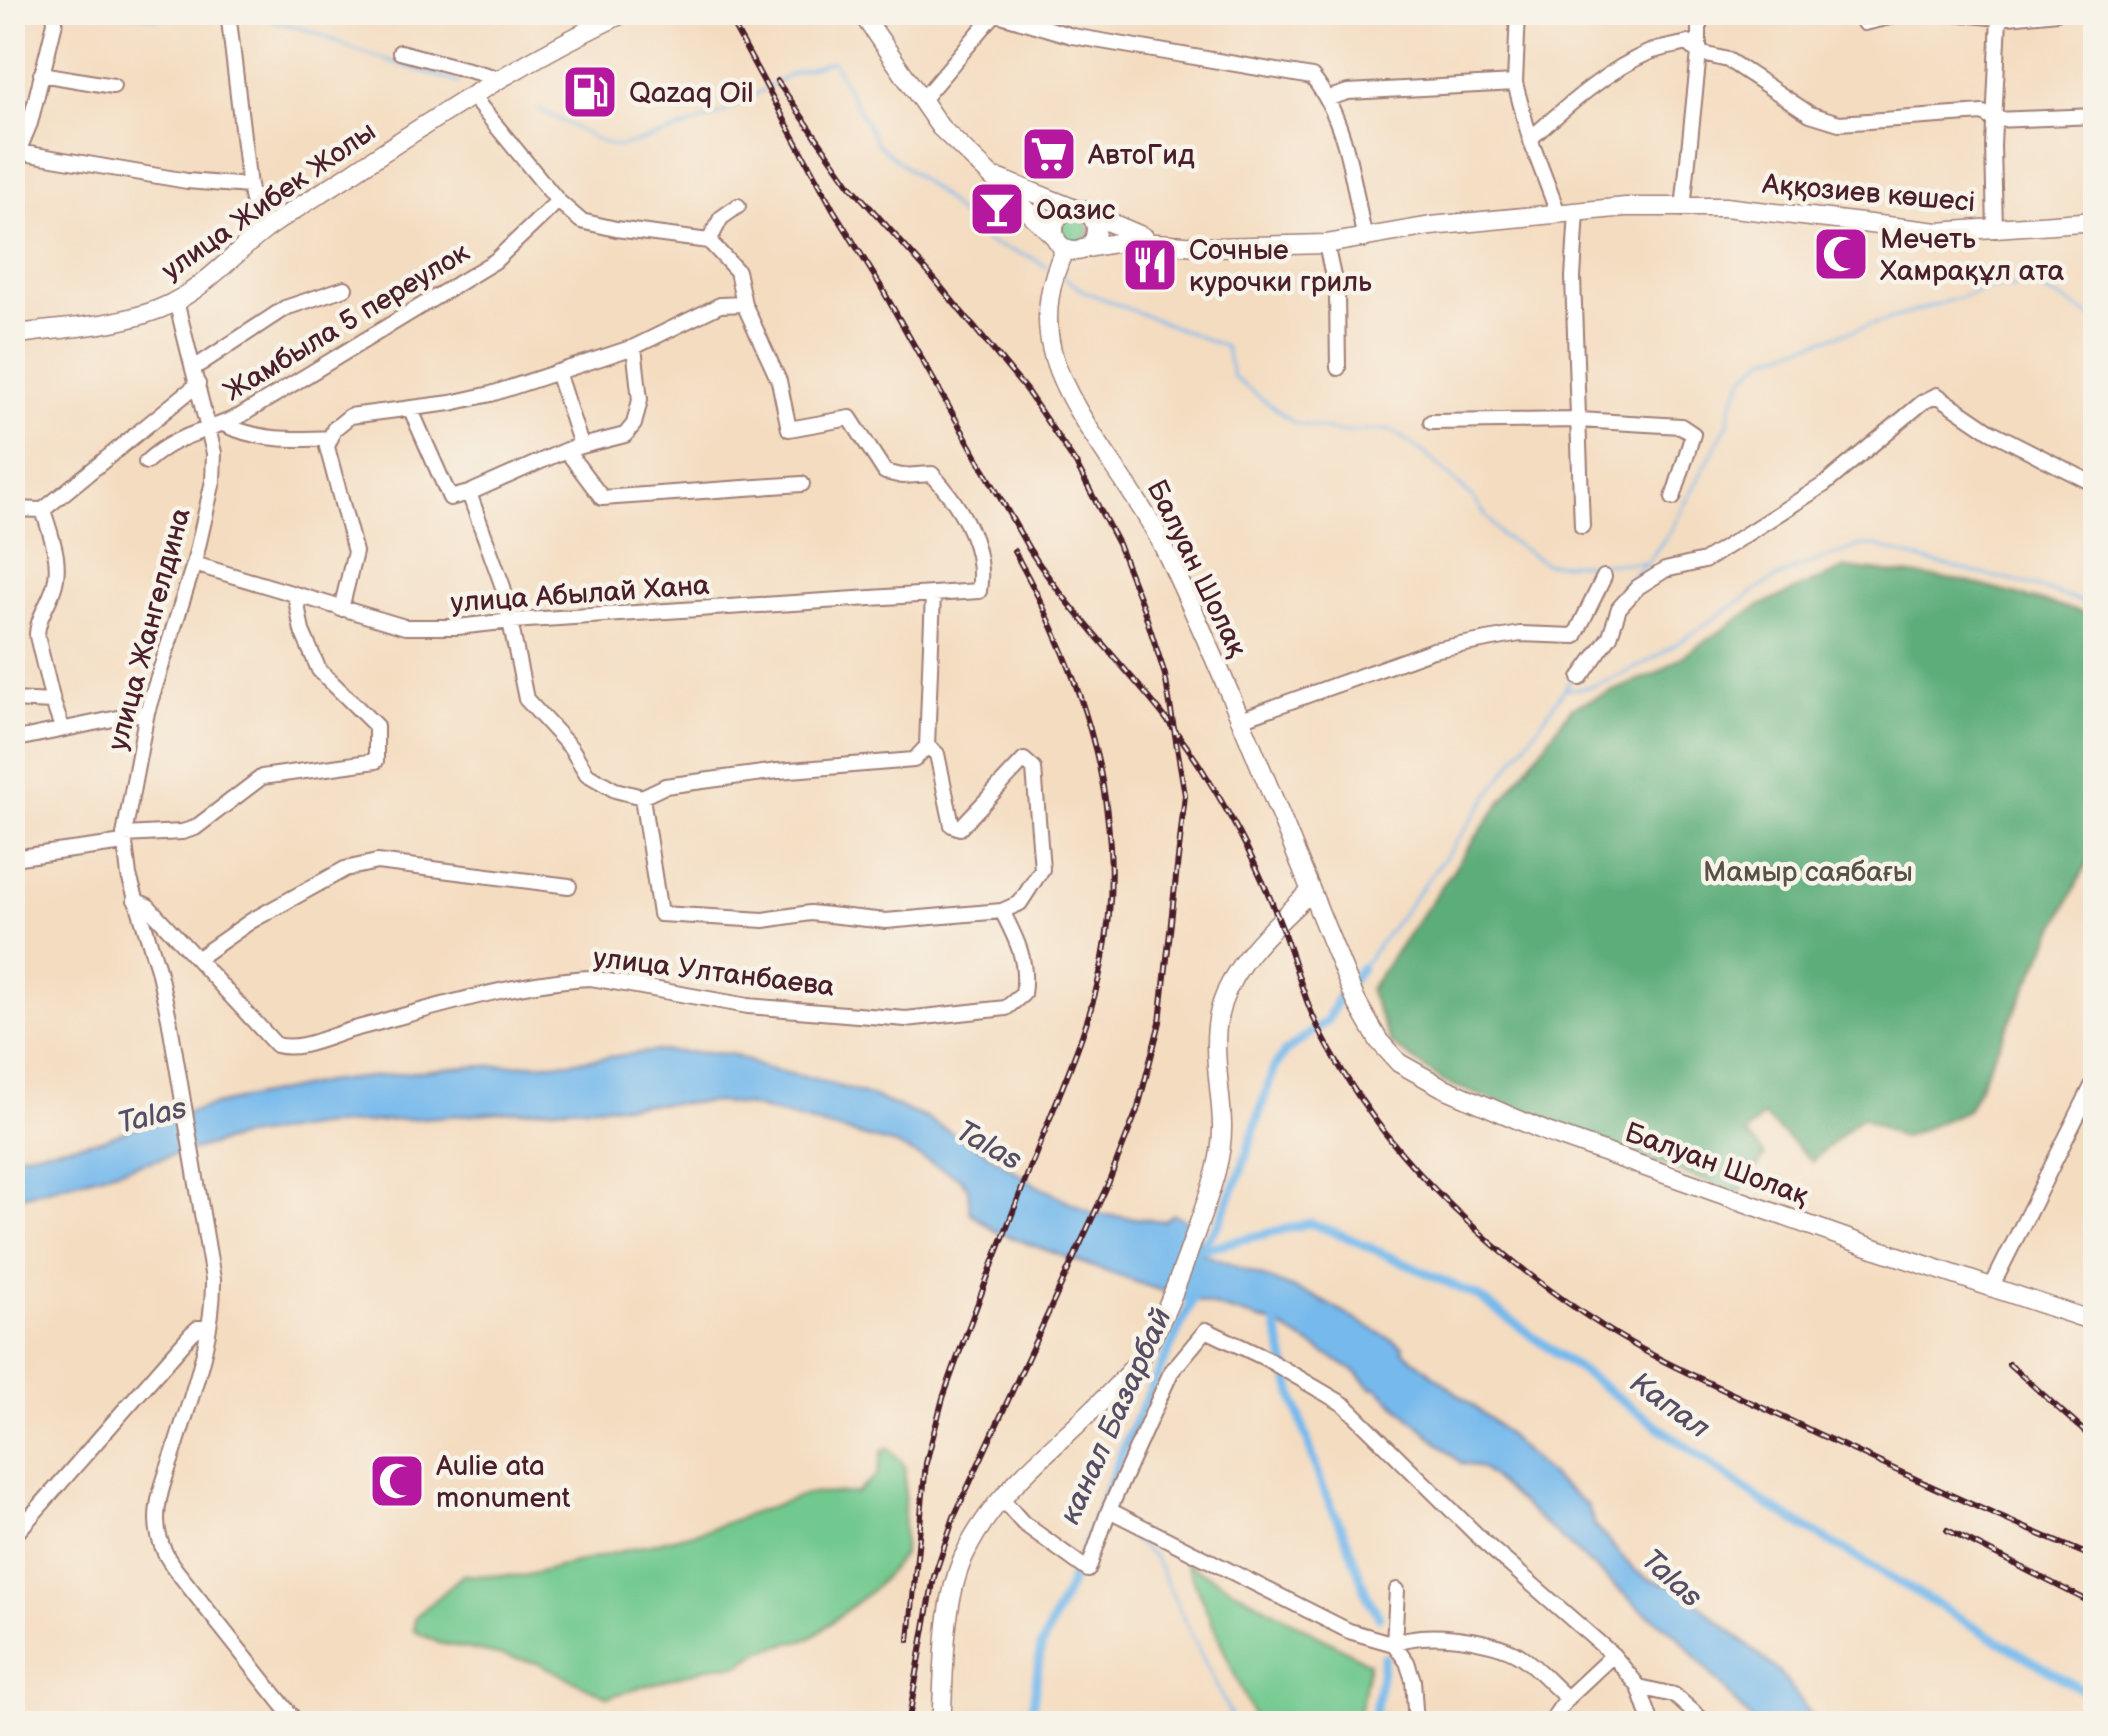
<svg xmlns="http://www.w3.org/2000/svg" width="2108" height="1736" viewBox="0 0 2108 1736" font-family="'Balsamiq Sans',sans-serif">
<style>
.green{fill:#72c98f;stroke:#5e745d;stroke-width:2.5}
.forest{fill:#5dad7a;stroke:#546652;stroke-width:2.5}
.water{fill:#76b9ec;stroke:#606c8c;stroke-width:2.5}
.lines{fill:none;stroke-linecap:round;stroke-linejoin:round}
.stream{stroke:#76b9ec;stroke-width:2.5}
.canal{stroke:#76b9ec;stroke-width:9}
.minor-casing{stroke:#9f7e76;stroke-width:18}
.major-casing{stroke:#9f7e76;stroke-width:21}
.minor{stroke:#fff;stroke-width:14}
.major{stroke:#fff;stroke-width:18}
.rail-casing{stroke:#4a1f2b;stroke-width:6}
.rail{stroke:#f7f3e8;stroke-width:2.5;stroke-dasharray:8;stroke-linecap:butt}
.labels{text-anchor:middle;stroke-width:9;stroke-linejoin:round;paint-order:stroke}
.poi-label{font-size:28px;fill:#4a1f2b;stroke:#f7f3e8;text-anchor:start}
.street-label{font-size:28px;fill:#4a1f2b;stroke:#f7f3e8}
.park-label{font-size:28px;fill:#565249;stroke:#f7f3e8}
.water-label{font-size:30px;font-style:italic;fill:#574d65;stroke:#f7f3e8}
</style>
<rect width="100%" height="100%" fill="#f7f3e8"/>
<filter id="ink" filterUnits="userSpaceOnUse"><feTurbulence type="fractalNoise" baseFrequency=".01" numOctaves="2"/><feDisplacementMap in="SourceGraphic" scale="20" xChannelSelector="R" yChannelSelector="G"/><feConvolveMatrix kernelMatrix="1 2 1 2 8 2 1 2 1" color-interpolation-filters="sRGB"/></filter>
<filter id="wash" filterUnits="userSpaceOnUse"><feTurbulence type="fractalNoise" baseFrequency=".0048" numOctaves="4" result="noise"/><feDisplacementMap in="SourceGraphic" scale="40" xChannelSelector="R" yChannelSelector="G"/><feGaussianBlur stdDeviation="2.25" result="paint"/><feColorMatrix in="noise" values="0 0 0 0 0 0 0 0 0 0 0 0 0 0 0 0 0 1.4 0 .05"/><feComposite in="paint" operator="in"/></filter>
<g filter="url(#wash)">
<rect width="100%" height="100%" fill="#f4dcc0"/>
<path class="green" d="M1061 230a14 14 0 1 1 28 0a14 14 0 1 1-28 0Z
M 889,1448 L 905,1466 L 903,1555 L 874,1588 L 811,1638 L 762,1650 L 739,1665 L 714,1666 L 608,1697 L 538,1663 L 439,1643 L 414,1631 L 415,1617 L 463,1575 L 524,1576 L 709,1529 L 806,1494 L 857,1493 L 877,1475 L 883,1450 Z
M 1186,1563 L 1369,1663 L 1357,1723 L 1256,1723 Z"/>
<path class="forest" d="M 1846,568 L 1964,581 L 2095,616 L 2095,847 L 1967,1110 L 1902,1138 L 1861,1117 L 1812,1161 L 1763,1116 L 1746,1134 L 1765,1156 L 1739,1194 L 1444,1082 L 1391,1044 L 1369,990 L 1486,823 L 1572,707 L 1656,674 L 1757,607 Z"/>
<path class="water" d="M 657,1051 L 731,1054 L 767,1069 L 815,1079 L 876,1098 L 923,1117 L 983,1150 L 1036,1185 L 1094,1214 L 1163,1221 L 1173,1214 L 1197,1226 L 1198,1252 L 1313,1296 L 1403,1346 L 1402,1350 L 1495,1423 L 1553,1479 L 1587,1505 L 1595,1526 L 1633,1569 L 1648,1579 L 1680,1588 L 1779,1672 L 1816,1723 L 1754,1723 L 1677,1635 L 1638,1606 L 1481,1468 L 1461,1463 L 1376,1387 L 1372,1388 L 1356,1372 L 1277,1325 L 1150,1287 L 1021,1241 L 995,1231 L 970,1212 L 968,1188 L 960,1178 L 896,1145 L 749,1106 L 716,1102 L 568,1107 L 317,1126 L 237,1138 L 13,1198 L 13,1155 L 101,1140 L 157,1120 L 223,1103 L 325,1082 L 450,1068 L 569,1062 Z"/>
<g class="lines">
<path class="stream" d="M 125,12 L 156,18 L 215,14
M 248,13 L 314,32 L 356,50 L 459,83
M 539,109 L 601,142 L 618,147 L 674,132 L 725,112 L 793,73 L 832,61 L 878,145 L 939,194 L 988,243 L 1031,257 L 1048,268
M 1063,277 L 1086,292 L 1225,347 L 1233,377 L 1294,423 L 1338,432 L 1391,430 L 1427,455 L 1471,496 L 1502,536 L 1546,564 L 1647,563
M 1579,667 L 1623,584 L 1647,563 L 1671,530 L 1728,423 L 1732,403 L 1745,375 L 1767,357 L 1990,288 L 2031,287 L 2063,300 L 2096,320
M 1567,689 C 1625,691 1717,613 1768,583 C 1796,566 1830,557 1860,546 L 1876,546 L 1929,562 L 2027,584 L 2096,607
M 1361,968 L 1459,838 L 1575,674
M 1115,1527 L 1154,1557 L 1235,1724"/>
<path class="canal" d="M 1199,1248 L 1218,1225 L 1240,1174 L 1274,1068 L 1285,1052 L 1327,1021 L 1338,998 L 1361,968
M 1198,1250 L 1310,1223 L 1342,1235 L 1477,1296 L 1766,1504 L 2096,1698
M 1274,1315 L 1294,1398 L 1322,1486 L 1347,1540 L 1368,1598 L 1379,1616
M 1083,1553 L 1126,1442 L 1193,1299 L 1186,1298 L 1184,1289
M 1030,1724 L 1041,1647 L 1074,1574
M 1373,1724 L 1384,1657"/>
</g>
</g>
<g filter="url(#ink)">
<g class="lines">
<g class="minor-casing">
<path id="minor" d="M 228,12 L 249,186 L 254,210 L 265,230
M 991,12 L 1072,36 L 1312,77 C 1348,121 1353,185 1365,240
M 1518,12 L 1515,83 L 1530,139 L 1558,213
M 1944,12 L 1999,18 L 2057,12
M 1864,23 L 1907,13 L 1924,12
M 400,52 L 498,78
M 41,74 L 113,86
M 1329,98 L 1348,92 L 1515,83
M 921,101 L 993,16
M 1530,139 C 1566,107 1605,71 1650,52 C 1661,48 1676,46 1688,43 L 1699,53 L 1728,60 L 1810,114 L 1839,123 L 1983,113 L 1994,120 L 2096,116
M 18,152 L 30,123 L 55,22 L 54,12
M 12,164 L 18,152 L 187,181 L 249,186
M 1683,209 L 1699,53 L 1699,12
M 1577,211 L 1573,278 L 1582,526
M 1995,230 L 1993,146 L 1999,18
M 709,241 L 721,218 L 738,206
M 1326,244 L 1337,295 L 1338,368
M 176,301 L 214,453 L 213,481 L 194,564 L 147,712 L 124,835 L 129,876 L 158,969 L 169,1018 L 213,1279 C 214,1338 191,1396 174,1452 C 167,1473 157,1496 157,1519 C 157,1538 163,1553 175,1569 L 298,1724
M 194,368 L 285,308 L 345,288
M 557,372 L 581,445
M 410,408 L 450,498 L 469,493 L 503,587 L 526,699 L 571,748 L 587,774 L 615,790 L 642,797 L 665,786 L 778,771 L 914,760 L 927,746
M 1431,422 L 1579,420 L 1681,426 L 1693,434 L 1673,498
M 223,424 C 259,441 292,440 331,438
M 566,450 L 602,498 L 802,484
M 146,462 C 176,434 204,433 240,416 L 495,261 L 558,201
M 469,493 L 566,450 L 625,435 L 634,424 L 640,400 L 634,347
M 12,509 L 43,510 L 198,384
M 43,510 C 51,536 63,563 53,590 C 48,605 37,619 37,636 L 53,702
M 194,564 L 405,627 L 457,627 L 512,621 L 979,591 C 986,546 961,506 932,474 L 902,476 L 885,472 L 850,418 L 789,429 L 779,381 L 744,304 L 737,271 L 709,241 L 616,229 L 581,221 L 558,201 L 471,95
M 341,609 L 355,552 L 327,447 L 334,429 L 350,416 L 451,403 L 491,394 L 634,347 L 720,305 L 744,304
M 1580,678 L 1610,636 L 1619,608 L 1638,587 L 1665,570 L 1704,561 L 1825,484 L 1923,402 L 1937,395 L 1990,431 L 2096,485
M 12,700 L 53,702 L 62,728
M 1241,719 L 1433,650 L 1520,634 L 1575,636 L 1604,577
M 12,740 L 147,712
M 642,797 L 660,914 L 764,920 L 810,913 L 886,921 L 1002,911 L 1020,903 L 1042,869 L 1034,769 L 1024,760 L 960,828 L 952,825 L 937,754 L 927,746 L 933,594
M 124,835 L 182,832 L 195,828 L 262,777 L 376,761 L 376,726 L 319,670 L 302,631 L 295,594
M 12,858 L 124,843
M 135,900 L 148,906 L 276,1045 C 302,1052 332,1034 358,1028 C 430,1009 517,981 591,978 L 748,1006 L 906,1019 L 1006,1008 L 1023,994 C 1028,961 1017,940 1002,911
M 198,958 L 251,921 L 345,869 L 377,862 L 569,886
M 1992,1286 L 2096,1078
M 1002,1499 L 1023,1523 L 1088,1570 L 1109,1510 L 1349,1631 L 1394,1644 C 1421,1629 1493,1639 1519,1655 C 1536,1666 1551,1684 1567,1698
M 1109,1510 L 1171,1372 L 1206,1330 L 1265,1358 L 1345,1405 L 1486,1544 L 1613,1655 L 1639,1687 L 1652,1724
M 12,1538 L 191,1334 L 198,1328 L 209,1327
M 1397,1590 L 1394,1644 L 1407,1662 L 1413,1680 L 1416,1724
M 1639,1687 L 1674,1695 L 1707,1724
M 1549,1724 L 1567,1698 L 1613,1655"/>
</g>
<g class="major-casing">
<path id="major" d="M 861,12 L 940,127 L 1056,238
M 1000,179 L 1075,209
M1054 230a21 21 0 1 1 42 0a21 21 0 1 1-42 0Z
M 1090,214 L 1144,237
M 1065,248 C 1050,281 1043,314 1052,351 C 1068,415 1134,485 1164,548 C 1235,696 1293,849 1356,1001 L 1379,1041 L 1399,1063 L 1442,1087 L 1547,1132 L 1862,1244 L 2096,1322
M 1082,249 L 1126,241 L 1214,247 L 1326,244 L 1431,226 L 1626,207 L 1725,207 L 1938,232 L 2096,221
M 12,335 C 57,328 106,327 148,313 C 197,298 227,259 266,229 C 292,210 322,193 349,175 C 438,115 528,58 626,12
M 941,1724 C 945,1671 942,1607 963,1558 C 998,1480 1076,1435 1130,1371 C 1161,1334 1184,1266 1200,1220 C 1211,1189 1223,1157 1222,1124 C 1221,1084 1209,1042 1222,1003 C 1237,957 1278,923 1311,891"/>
</g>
<use href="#minor" class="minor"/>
<use href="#major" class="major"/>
<g class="rail-casing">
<path id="rail" d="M 726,12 L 833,209 L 880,285 L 1029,549 C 1082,631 1158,695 1208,779 C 1236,824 1261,873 1280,923 C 1291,951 1299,981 1310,1009 C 1322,1039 1341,1070 1359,1097 C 1426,1198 1549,1301 1656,1357 C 1708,1384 1763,1407 1816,1433 C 1908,1476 2001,1519 2096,1558
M 777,81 L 850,185 L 935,280 L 1026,390 L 1076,464 L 1118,544 L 1144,610 L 1165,675 L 1185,795 L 1160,1022 L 1138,1108 L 1108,1184 L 954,1517 L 934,1577 L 908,1724
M 2009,1364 L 2096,1442
M 1947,1530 L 2096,1605
M 909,1640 L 926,1463 L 943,1398 C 973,1312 1007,1227 1040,1143 C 1063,1084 1090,1026 1102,964 C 1131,818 1085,678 1014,551"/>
</g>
<use href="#rail" class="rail"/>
</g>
</g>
<defs>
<g id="fuel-square" transform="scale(2.875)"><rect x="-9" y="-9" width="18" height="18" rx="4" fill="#b5179e" stroke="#f7f3e8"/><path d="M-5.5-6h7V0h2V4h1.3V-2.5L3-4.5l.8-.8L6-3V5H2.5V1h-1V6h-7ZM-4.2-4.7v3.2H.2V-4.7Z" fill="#fff"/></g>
<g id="supermarket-square" transform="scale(2.875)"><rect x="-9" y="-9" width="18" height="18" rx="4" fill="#b5179e" stroke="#f7f3e8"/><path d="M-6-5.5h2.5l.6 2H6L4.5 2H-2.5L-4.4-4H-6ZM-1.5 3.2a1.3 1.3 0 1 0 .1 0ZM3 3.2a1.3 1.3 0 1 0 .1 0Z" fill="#fff"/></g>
<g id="bar-square" transform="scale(2.875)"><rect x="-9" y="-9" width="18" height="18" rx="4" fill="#b5179e" stroke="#f7f3e8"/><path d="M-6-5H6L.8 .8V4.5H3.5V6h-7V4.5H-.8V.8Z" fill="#fff"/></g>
<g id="mosque-square" transform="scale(2.875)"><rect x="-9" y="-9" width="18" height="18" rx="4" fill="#b5179e" stroke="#f7f3e8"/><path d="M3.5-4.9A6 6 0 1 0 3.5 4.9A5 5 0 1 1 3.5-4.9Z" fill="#fff"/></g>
<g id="restaurant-square" transform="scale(2.875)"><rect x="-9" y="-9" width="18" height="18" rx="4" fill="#b5179e" stroke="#f7f3e8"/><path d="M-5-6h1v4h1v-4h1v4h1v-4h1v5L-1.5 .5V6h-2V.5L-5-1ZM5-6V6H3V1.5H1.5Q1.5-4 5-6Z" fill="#fff"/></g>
</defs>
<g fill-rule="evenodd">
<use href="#fuel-square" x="590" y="92"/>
<use href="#supermarket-square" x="1049" y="154"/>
<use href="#bar-square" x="997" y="209"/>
<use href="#mosque-square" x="1841" y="254"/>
<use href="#restaurant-square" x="1150" y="265"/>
<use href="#mosque-square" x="397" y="1481"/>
</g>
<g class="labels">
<g class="poi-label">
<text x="629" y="102">Qazaq Oil</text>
<text x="1088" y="164">АвтоГид</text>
<text x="1036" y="219">Оазис</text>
<text x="1880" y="248">Мечеть<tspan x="1880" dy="32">Хамрақұл ата</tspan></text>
<text x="1189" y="259">Сочные<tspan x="1189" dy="32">курочки гриль</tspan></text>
<text x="436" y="1475">Aulie ata<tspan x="436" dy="32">monument</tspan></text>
</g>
<g class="street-label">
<text transform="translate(1869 192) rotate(5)" y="10">Аққозиев көшесі</text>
<text transform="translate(268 200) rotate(-35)" y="10">улица Жибек Жолы</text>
<text transform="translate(346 321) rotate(-31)" y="10">Жамбыла 5 переулок</text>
<text transform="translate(1198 568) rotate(64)" y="10">Балуан Шолақ</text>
<text transform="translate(580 593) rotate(-4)" y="10">улица Абылай Хана</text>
<text transform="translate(148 629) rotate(-75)" y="10">улица Жангелдина</text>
<text transform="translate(714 971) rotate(7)" y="10">улица Ултанбаева</text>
<text transform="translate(1717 1163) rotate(20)" y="10">Балуан Шолақ</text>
</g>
<g class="park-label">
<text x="1808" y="881">Мамыр саябағы</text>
</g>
<g class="water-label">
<text transform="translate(152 1115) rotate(-14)" y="10">Talas</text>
<text transform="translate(989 1145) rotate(29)" y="10">Talas</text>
<text transform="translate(1670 1405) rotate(36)" y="10">Капал</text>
<text transform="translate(1115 1416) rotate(-66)" y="10">канал Базарбай</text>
<text transform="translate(1672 1578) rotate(42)" y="10">Talas</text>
</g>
</g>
<rect width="2108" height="1736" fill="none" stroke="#f7f3e8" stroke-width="50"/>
</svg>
